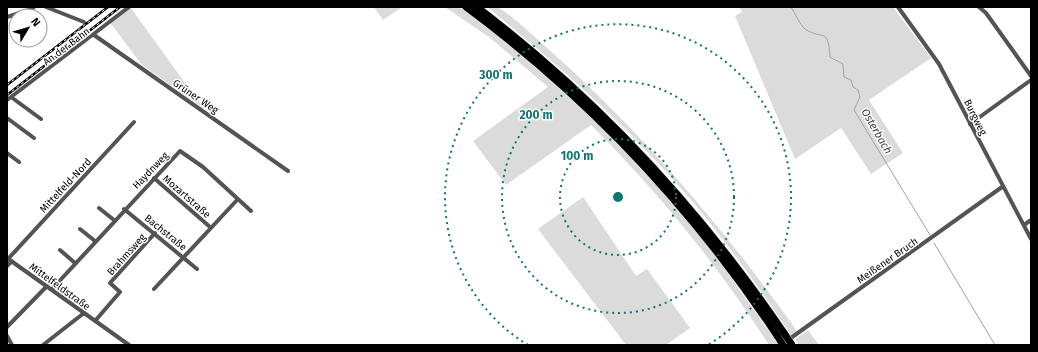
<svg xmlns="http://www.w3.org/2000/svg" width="1038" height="352" viewBox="0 0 1038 352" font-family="'Fira Sans',sans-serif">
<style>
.green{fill:#dbdbdb}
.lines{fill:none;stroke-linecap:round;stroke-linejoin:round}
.stream{stroke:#a2a2a2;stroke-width:1}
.highway-casing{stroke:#dbdbdb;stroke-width:8}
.street{stroke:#545454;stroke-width:4}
.highway{stroke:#000;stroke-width:7}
.rail-casing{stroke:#000;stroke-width:2.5}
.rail{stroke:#fff;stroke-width:1;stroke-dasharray:3;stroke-linecap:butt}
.highway-bridge-casing{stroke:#dbdbdb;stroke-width:8;stroke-linecap:butt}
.highway-bridge{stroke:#000;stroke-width:7}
.ring{fill:none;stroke:#0f766e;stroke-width:2;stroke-dasharray:2 4}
.labels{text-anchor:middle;stroke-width:3;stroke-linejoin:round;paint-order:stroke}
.street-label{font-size:10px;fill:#000;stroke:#fff}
.water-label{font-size:11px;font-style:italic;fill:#434343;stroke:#fff}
.centre{fill:#0f766e;stroke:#fff;stroke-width:2}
.ring-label{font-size:12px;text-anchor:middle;font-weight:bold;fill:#0f766e;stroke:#fff;stroke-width:3;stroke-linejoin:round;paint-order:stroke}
</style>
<rect width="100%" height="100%" fill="#fff"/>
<path class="green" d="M 124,7 L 130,7 L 204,109 L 142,65 L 108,20 Z
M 374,7 L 402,7 L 383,20 Z
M 445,7 L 459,7 L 493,32 L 543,74 L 598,124 L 673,203 L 714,254 L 778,344 L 769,345 C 716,263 660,194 591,125 L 506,185 L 473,141 L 548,87 L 489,37 Z
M 487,7 C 490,7 495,6 499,8 C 513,16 532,35 545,46 C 641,131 723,227 797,331 L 791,335 C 760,289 728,244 692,201 C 631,129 560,66 487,7 Z
M 739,7 L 893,7 L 931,58 L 869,100 L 903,153 L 871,174 L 841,128 L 795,159 L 735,16 L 742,12 Z
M 583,197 L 636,276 L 647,269 L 690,328 L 666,345 L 626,345 L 538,229 Z
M 808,330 L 819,345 L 799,345 L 795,339 Z"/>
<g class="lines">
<path class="stream" d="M 791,7 C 795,13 800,25 805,29 C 823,41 828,26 830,57 L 843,64 L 844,77 L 851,80 L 853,87 L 858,90 L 860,97 L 854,110 L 930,235
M 934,243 L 995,345"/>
<g class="highway-casing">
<path id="highway" d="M 466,7 C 589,98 694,210 778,337
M 477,7 C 598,99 699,208 784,333"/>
</g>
<path class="street" d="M 46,7 L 84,22
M 898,7 L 939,64 L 1031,239
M 979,7 L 986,13 L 1031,76
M 7,17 L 32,9 L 34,7
M 94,35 L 288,171
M 11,97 L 41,119
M 7,100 L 129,7
M 7,118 L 34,138
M 970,124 L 1031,80
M 7,153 L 19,162
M 154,178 L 210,227
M 99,208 L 114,220
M 124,209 L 197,269
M 1024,225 L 1031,220
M 80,229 L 95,241
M 60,250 L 75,263
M 7,258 L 129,345
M 8,259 L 134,122
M 7,266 L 12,261
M 52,289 L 180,151 L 203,167 L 251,211
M 154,289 L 238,199
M 95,321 L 120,292 L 110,283 L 155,233
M 7,327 L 47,286
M 7,336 L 12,345
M 788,340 L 1002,187
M 43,345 L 84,313"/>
<use href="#highway" class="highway"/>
<g class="rail-casing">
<path id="rail" d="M 7,85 L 108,7
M 7,95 L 120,7"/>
</g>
<use href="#rail" class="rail"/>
<g class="highway-bridge-casing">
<path id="highway-bridge" d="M 784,333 L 792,345
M 778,337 L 783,345"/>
</g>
<use href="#highway-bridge" class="highway-bridge"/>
</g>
<g class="ring">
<circle cx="618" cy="197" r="58"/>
<circle cx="618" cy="197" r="116"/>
<path d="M528 345A173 173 0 1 1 708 345"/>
</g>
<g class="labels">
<g class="street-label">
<text transform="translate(66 46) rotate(-37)" y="4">An der Bahn</text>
<text transform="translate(196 96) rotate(34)" y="4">Grüner Weg</text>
<text transform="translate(976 117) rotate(63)" y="4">Burgweg</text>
<text transform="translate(150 170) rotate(-46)" y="4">Haydnweg</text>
<text transform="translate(65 185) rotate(-47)" y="4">Mittelfeld-Nord</text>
<text transform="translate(187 196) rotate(41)" y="4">Mozartstraße</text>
<text transform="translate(166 232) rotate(39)" y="4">Bachstraße</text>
<text transform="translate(126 254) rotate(-48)" y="4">Brahmsweg</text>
<text transform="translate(887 260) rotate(-35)" y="4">Meißener Bruch</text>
<text transform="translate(60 286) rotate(36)" y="4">Mittelfeldstraße</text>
</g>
<g class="water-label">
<text transform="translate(877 131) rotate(60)" y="4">Osterbach</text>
</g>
</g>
<circle cx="618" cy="197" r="6" class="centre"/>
<g class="ring-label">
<text x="496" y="79">300 m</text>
<text x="536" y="119">200 m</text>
<text x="577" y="160">100 m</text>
</g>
<rect width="1038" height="352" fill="none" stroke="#000000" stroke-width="16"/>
<g transform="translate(28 28) rotate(52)"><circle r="19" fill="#ffffff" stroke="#999999"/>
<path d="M0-3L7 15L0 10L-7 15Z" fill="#000000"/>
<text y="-6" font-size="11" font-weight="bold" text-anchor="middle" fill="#000000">N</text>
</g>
</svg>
